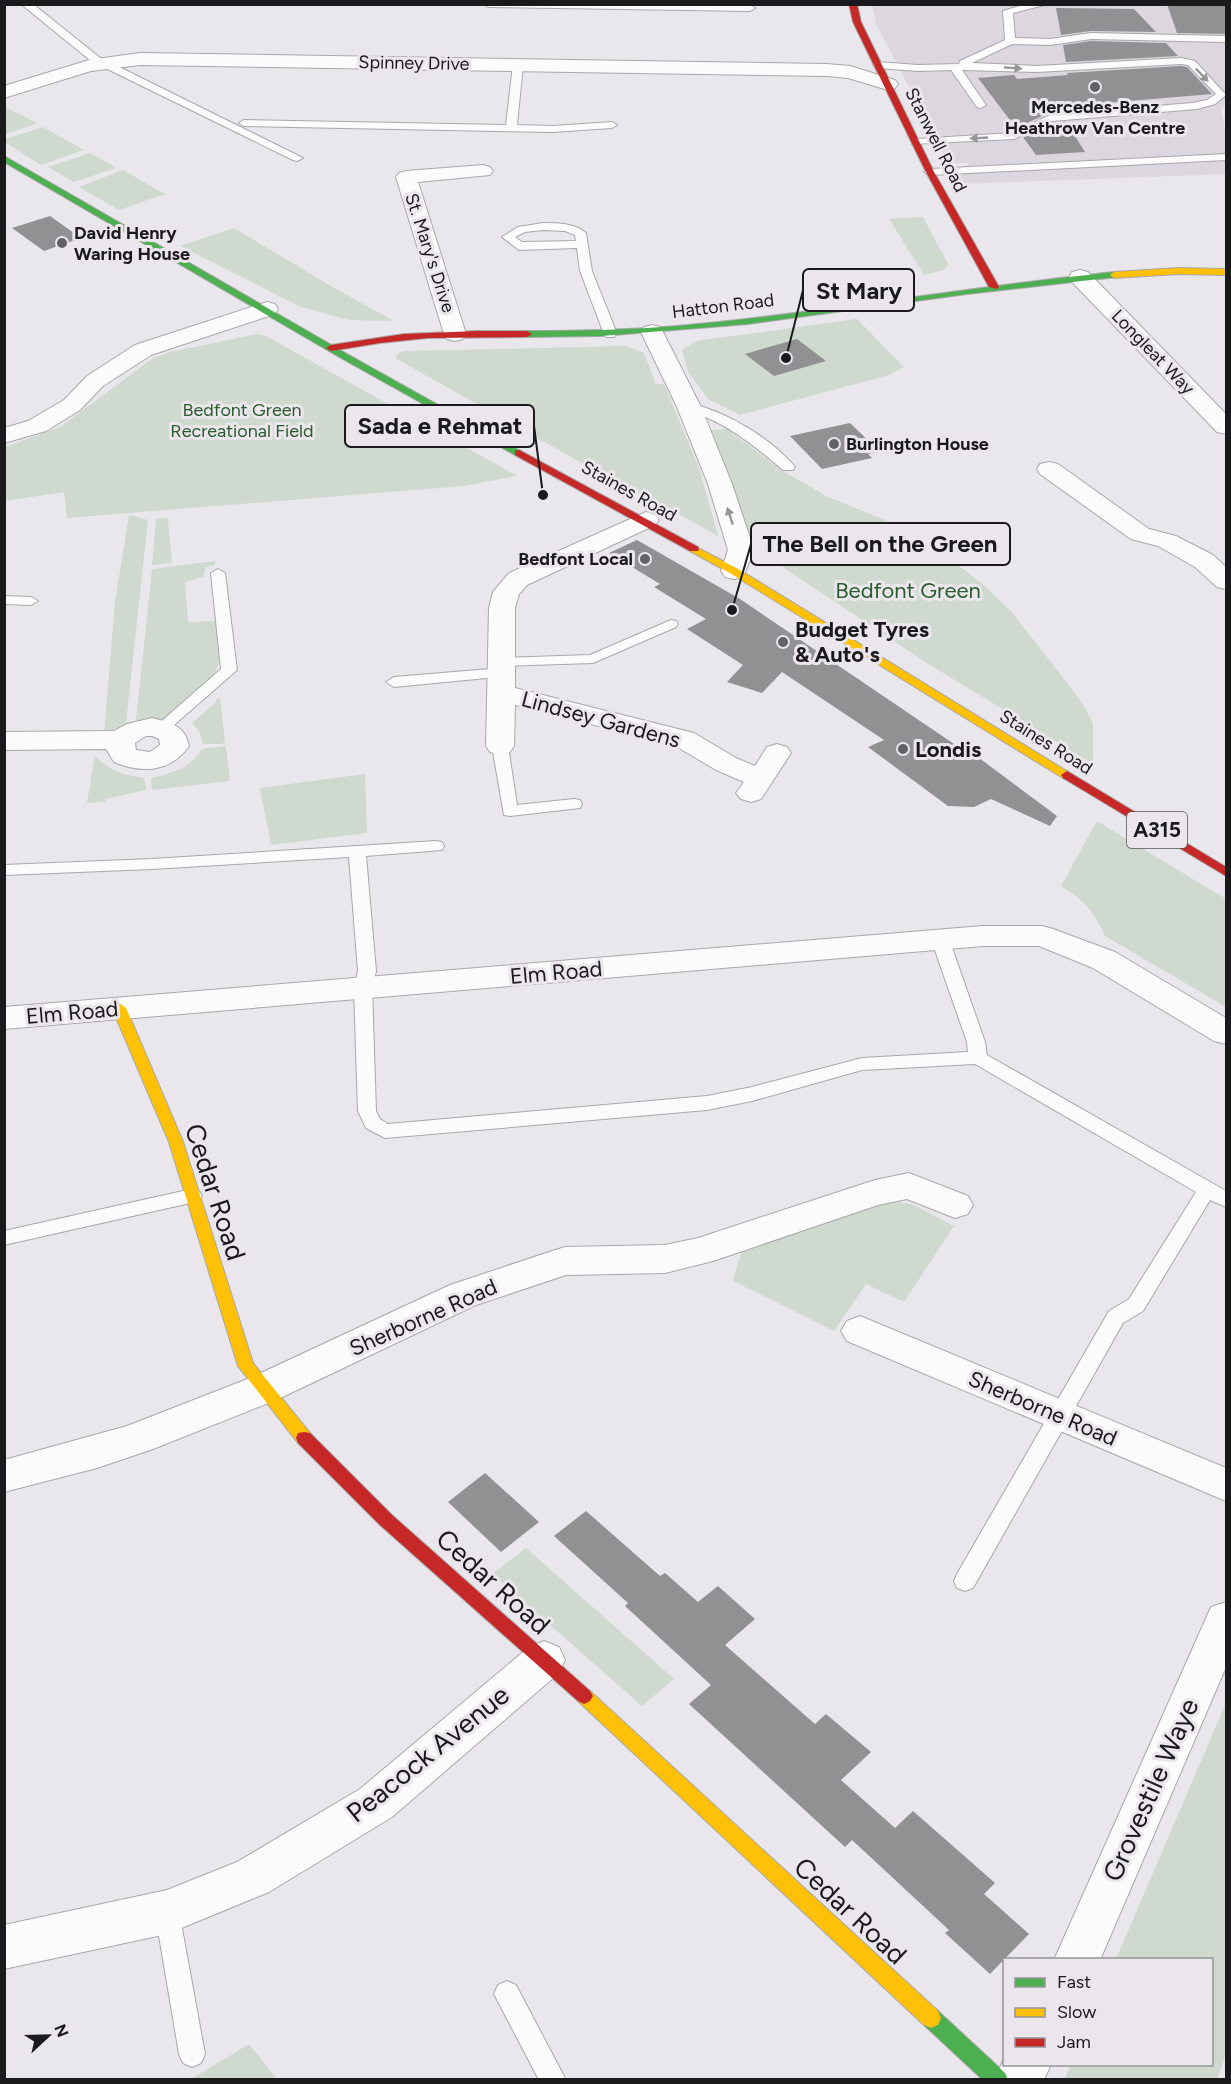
<svg xmlns="http://www.w3.org/2000/svg" width="1231" height="2084" viewBox="0 0 1231 2084" font-family="Figtree,sans-serif">
<style>
.built{fill:#dcd7df}
.green{fill:#cfd9d0}
.building{fill:#919092}
.lines{fill:none;stroke-linecap:round;stroke-linejoin:round}
.lane-casing{stroke:#a9a7aa;stroke-width:2}
.street-casing{stroke:#a9a7aa;stroke-width:2}
.fast-casing{stroke:#a9a7aa;stroke-width:2}
.slow-casing{stroke:#a9a7aa;stroke-width:2}
.jam-casing{stroke:#a9a7aa;stroke-width:2}
.lane{fill:#fcfbfc;fill-rule:evenodd}
.street{fill:#fcfbfc;fill-rule:evenodd}
.fast{fill:#4caf50;fill-rule:evenodd}
.slow{fill:#ffc107;fill-rule:evenodd}
.jam{fill:#c62828;fill-rule:evenodd}
.oneway{fill:#969597}
.poi-dot{fill:#626164;stroke:#eae6ec;stroke-width:2}
.labels{text-anchor:middle;stroke-width:6;stroke-linejoin:round;paint-order:stroke}
.far-street-label{font-size:18px;fill:#1a191b;stroke:#eae6ec}
.far-poi-label{font-size:18px;font-weight:bold;fill:#1a191b;stroke:#eae6ec;text-anchor:start}
.far-park-label{font-size:18px;fill:#295b2e;stroke:#eae6ec}
.shield{fill:#eae6ec;stroke:#58565a;stroke-width:1.5}
.shield-label{font-size:21px;font-weight:bold;fill:#1a191b}
.park-label{font-size:22px;fill:#295b2e;stroke:#eae6ec}
.poi-label{font-size:22px;font-weight:bold;fill:#1a191b;stroke:#eae6ec;text-anchor:start}
.street-label{font-size:22px;fill:#1a191b;stroke:#eae6ec}
.near-street-label{font-size:27px;fill:#1a191b;stroke:#eae6ec}
.leader{fill:none;stroke:#1a191b;stroke-width:2}
.callout-dot{fill:#1a191b;stroke:#eae6ec;stroke-width:2}
.callout{fill:#eae6ec;stroke:#1a191b;stroke-width:2}
.callout-label{font-size:24px;text-anchor:middle;font-weight:bold;fill:#1a191b}
</style>
<rect width="100%" height="100%" fill="#e9e7eb"/>
<path class="built" d="M 872,5 L 1226,5 L 1226,104 L 1221,109 L 1226,134 L 1226,174 L 960,184 L 951,174 L 971,173 L 967,163 L 949,163 L 876,24 Z"/>
<path class="green" d="M 5,107 L 37,123 L 5,135 Z
M 43,127 L 84,150 L 41,165 L 5,142 L 5,139 Z
M 90,153 L 116,168 L 74,182 L 48,167 Z
M 123,170 L 165,194 L 119,210 L 79,187 Z
M 923,217 L 948,264 L 944,270 L 924,275 L 889,219 Z
M 234,228 L 336,289 L 394,321 L 349,320 L 301,307 L 180,246 Z
M 857,319 L 904,367 L 889,375 L 740,415 L 709,400 L 688,372 L 682,350 L 696,341 Z
M 257,334 L 266,336 L 517,476 L 464,486 L 67,518 L 64,492 L 5,501 L 5,447 L 60,427 L 153,358 L 170,352 Z
M 627,346 L 644,353 L 656,384 L 664,384 L 700,471 L 718,536 L 665,506 L 628,489 L 395,358 L 400,352 L 406,351 Z
M 727,429 L 781,470 L 826,496 L 892,523 L 922,538 L 979,581 L 1012,612 L 1081,701 L 1093,723 L 1093,764 L 930,665 L 784,568 L 740,521 L 711,430 Z
M 129,515 L 148,520 L 126,723 L 104,734 L 115,602 Z
M 160,518 L 168,518 L 172,563 L 152,565 L 156,520 Z
M 215,561 L 215,565 L 206,567 L 203,577 L 185,582 L 188,622 L 217,621 C 219,630 222,640 222,649 C 220,678 193,699 175,719 L 136,720 L 152,569 Z
M 217,698 L 220,698 L 225,741 L 222,744 L 203,744 L 199,731 L 192,723 L 216,702 Z
M 224,746 L 226,747 L 230,781 L 152,790 L 151,778 C 172,773 190,769 202,749 Z
M 95,756 C 110,771 123,775 144,778 L 146,790 L 105,799 L 105,802 L 87,803 Z
M 365,774 L 367,833 L 271,845 L 260,788 Z
M 1097,821 L 1226,899 L 1226,1007 L 1105,936 C 1093,910 1085,901 1061,886 Z
M 891,1201 L 912,1204 L 954,1226 L 904,1302 L 866,1284 L 834,1331 L 733,1281 L 742,1250 L 867,1206 Z
M 526,1548 L 674,1679 L 642,1706 L 492,1574 Z
M 1226,1703 L 1226,2055 L 1217,2079 L 1064,2079 L 1071,2065 L 1212,2064 L 1212,1960 L 1116,1959 Z
M 249,2044 L 277,2079 L 191,2079 Z"/>
<path class="building" d="M 1167,4 L 1227,4 L 1227,34 L 1177,33 Z
M 1056,8 L 1134,9 L 1156,32 L 1091,31 L 1061,35 Z
M 1091,41 L 1166,43 L 1178,56 L 1066,62 L 1063,45 Z
M 1181,66 L 1187,67 L 1212,94 L 1057,107 L 1060,112 L 1049,113 L 1016,128 L 978,78 L 1014,75 L 1017,79 L 1068,75 L 1067,73 Z
M 1066,122 L 1085,152 L 1036,155 L 1023,137 L 1053,123 Z
M 50,216 L 81,238 L 44,251 L 12,228 Z
M 797,339 L 826,361 L 774,376 L 745,354 Z
M 850,423 L 879,451 L 868,454 L 872,458 L 822,469 L 790,436 Z
M 637,540 L 740,599 L 960,748 L 963,746 L 1057,816 L 1050,826 L 991,799 L 974,807 L 948,806 L 868,747 L 884,740 L 782,672 L 762,693 L 727,682 L 743,665 L 687,629 L 706,619 L 654,587 L 660,584 L 609,553 Z
M 485,1473 L 539,1522 L 501,1552 L 448,1502 Z
M 586,1511 L 660,1576 L 665,1573 L 698,1602 L 718,1586 L 755,1619 L 725,1645 L 815,1724 L 826,1714 L 871,1752 L 841,1780 L 895,1828 L 913,1811 L 995,1883 L 984,1894 L 1029,1934 L 990,1974 L 945,1933 L 949,1930 L 852,1840 L 845,1847 L 689,1704 L 711,1685 L 625,1606 L 628,1603 L 554,1536 Z"/>
<g class="lines">
<g class="lane-casing">
<path id="lane" d="M 21,4 L 33,4 L 99,57 L 303,158 L 297,161 L 293,160 L 91,61 Z
M 483,4 L 714,4 L 750,5 L 755,8 L 750,11 L 488,7 Z
M 1026,4 L 1048,4 L 1013,13 L 1015,38 L 1050,39 L 1091,33 L 1226,36 L 1226,42 L 1091,39 L 1050,45 L 1012,44 L 972,63 L 1037,66 L 1181,58 L 1195,61 L 1226,95 L 1215,104 L 1197,109 L 1052,121 L 1014,139 L 912,144 L 912,140 L 916,139 L 1012,133 L 1050,115 L 1192,103 L 1207,100 L 1216,94 L 1188,65 L 1181,64 L 1037,72 L 962,70 L 986,105 L 981,108 L 977,107 L 951,70 L 918,71 L 878,68 L 873,65 L 878,62 L 918,65 L 959,64 L 960,61 L 1005,40 L 1003,11 Z
M 518,62 L 523,65 L 517,125 L 553,126 L 612,122 L 617,125 L 612,128 L 553,132 L 244,126 L 239,123 L 244,120 L 506,125 L 513,65 Z
M 1226,154 L 1226,160 L 930,175 L 924,172 L 930,169 Z
M 543,223 C 557,223 575,223 586,233 L 592,271 L 614,326 L 616,334 L 614,337 L 606,337 L 604,334 L 580,271 L 577,248 L 519,250 L 502,237 L 518,227 ZM 543,230 L 565,231 L 575,235 L 576,241 L 522,242 L 515,237 L 525,232 Z
M 689,403 C 725,411 771,438 795,467 L 793,470 L 783,470 C 752,444 724,420 684,410 L 683,407 L 684,404 Z
M 218,569 L 225,573 L 237,670 L 166,732 L 156,732 L 153,729 L 156,726 L 221,669 L 211,573 Z
M 4,596 L 31,597 L 38,601 L 31,605 L 4,604 Z
M 671,620 L 676,621 L 678,624 L 676,627 L 593,663 L 502,666 L 495,662 L 502,658 L 590,655 Z
M 502,668 L 507,670 L 510,673 L 507,676 L 394,687 L 386,682 L 394,677 Z
M 500,741 L 508,746 L 517,805 L 574,799 L 580,800 L 582,804 L 580,808 L 510,816 L 504,815 L 492,746 Z
M 436,841 L 442,842 L 444,846 L 442,850 L 366,856 L 376,971 L 372,988 L 376,1111 L 380,1119 L 388,1124 L 707,1096 L 752,1087 L 862,1058 L 968,1052 L 967,1042 L 931,939 L 934,935 L 946,935 L 949,939 L 985,1042 L 987,1055 L 1226,1191 L 1226,1207 L 1210,1200 L 1143,1311 L 1123,1323 L 973,1588 L 965,1591 L 957,1588 L 954,1581 L 957,1574 L 1109,1311 L 1129,1299 L 1196,1192 L 975,1064 L 862,1070 L 752,1101 L 707,1110 L 385,1138 L 366,1128 L 358,1111 L 354,988 L 358,971 L 349,857 L 152,869 L 4,875 L 4,865 L 152,859 Z
M 192,1189 L 199,1191 L 202,1196 L 199,1201 L 4,1245 L 4,1231 Z
M 167,1900 L 176,1904 L 179,1912 L 205,2054 L 201,2063 L 192,2067 L 183,2063 L 179,2054 L 155,1912 L 158,1904 Z
M 507,1981 L 516,1985 L 566,2080 L 539,2080 L 494,1994 L 498,1985 Z"/>
</g>
<g class="street-casing">
<path id="street" d="M 140,53 L 827,64 L 850,66 L 895,80 L 898,84 L 895,88 L 888,90 L 848,78 L 827,76 L 140,65 L 91,71 L 4,98 L 4,86 L 89,60 Z
M 483,165 L 490,167 L 493,171 L 490,175 L 418,182 L 466,334 L 463,339 L 455,341 L 447,339 L 444,334 L 396,177 L 399,173 L 406,171 Z
M 1080,270 L 1088,272 L 1226,414 L 1226,434 L 1217,432 L 1072,282 L 1069,277 L 1072,272 Z
M 267,302 L 275,304 L 278,309 L 275,314 L 151,355 L 103,386 L 80,410 L 46,431 L 4,443 L 4,428 L 28,421 L 64,400 L 87,376 L 135,345 Z
M 652,325 L 660,327 L 663,332 L 701,407 L 732,484 L 754,550 L 743,577 L 734,579 L 725,577 L 721,571 L 728,550 L 708,484 L 677,407 L 641,332 L 644,327 Z
M 1049,462 L 1058,464 L 1149,529 L 1176,536 L 1213,555 L 1226,567 L 1226,589 L 1217,587 L 1195,567 L 1158,546 L 1131,539 L 1040,474 L 1037,469 L 1040,464 Z
M 646,512 L 655,515 L 659,520 L 655,525 L 527,585 L 519,594 L 515,608 L 515,688 L 694,733 L 736,758 L 755,766 L 767,747 L 777,744 L 787,747 L 791,753 L 761,799 L 751,802 L 741,799 L 736,793 L 744,782 L 716,770 L 674,745 L 515,705 L 514,746 L 510,752 L 500,755 L 490,752 L 486,746 L 489,608 L 493,592 L 509,573 Z
M 152,718 C 171,723 185,725 189,746 C 171,772 142,774 114,762 L 106,749 L 4,750 L 4,732 L 114,731 L 127,724 ZM 146,736 L 152,736 L 159,739 L 160,745 L 150,752 L 136,750 L 135,743 Z
M 983,926 L 1042,926 L 1053,929 L 1115,952 L 1226,1018 L 1226,1044 L 1214,1041 L 1093,968 L 1039,946 L 983,946 L 4,1029 L 4,1007 Z
M 909,1173 L 968,1196 L 973,1205 L 968,1214 L 955,1218 L 907,1199 L 878,1205 L 713,1261 L 665,1273 L 566,1275 L 476,1305 L 276,1400 L 153,1449 L 97,1468 L 4,1492 L 4,1460 L 127,1426 L 250,1378 L 450,1285 L 552,1251 L 565,1247 L 665,1245 L 698,1238 L 875,1180 Z
M 860,1316 L 1226,1468 L 1226,1501 L 847,1341 L 841,1331 L 847,1321 Z
M 1226,1602 L 1226,1667 L 1100,1960 L 1054,1960 L 1211,1607 Z
M 544,1641 L 559,1647 L 565,1660 L 559,1673 L 392,1817 L 269,1892 L 167,1934 L 4,1969 L 4,1925 L 167,1890 L 237,1862 L 360,1789 L 529,1647 Z
M 1004,2058 L 1004,2064 L 1051,2064 L 1044,2080 L 995,2080 Z"/>
</g>
<g class="fast-casing">
<path id="fast" d="M 4,156 L 347,354 L 524,453 L 523,455 L 515,455 L 341,358 L 4,162 Z
M 1114,272 L 1117,273 L 1117,277 L 967,294 L 748,324 L 601,336 L 527,337 L 522,334 L 527,331 C 577,331 627,330 677,326 C 823,313 968,287 1114,272 Z
M 931,2008 L 938,2011 L 1005,2073 L 1008,2080 L 983,2080 L 924,2025 L 921,2018 L 924,2011 Z"/>
</g>
<g class="slow-casing">
<path id="slow" d="M 1178,268 L 1226,269 L 1226,275 L 1178,274 L 1114,278 L 1110,275 L 1114,272 Z
M 694,546 L 738,569 L 1073,775 L 1067,779 L 1063,778 L 730,573 L 690,551 L 689,549 Z
M 119,1003 L 126,1008 L 183,1142 L 253,1363 L 310,1433 L 312,1438 L 310,1443 L 304,1444 L 298,1443 L 238,1366 L 169,1142 L 112,1008 Z
M 584,1688 L 590,1691 L 938,2011 L 941,2018 L 938,2025 L 931,2028 L 924,2025 L 578,1701 L 575,1696 L 578,1691 Z"/>
</g>
<g class="jam-casing">
<path id="jam" d="M 849,4 L 857,4 L 861,22 L 934,172 L 999,287 L 997,289 L 989,287 L 926,172 L 853,22 Z
M 477,331 L 527,331 L 532,334 L 527,337 L 428,338 L 380,343 L 331,351 L 326,348 L 331,345 L 404,334 Z
M 519,450 L 698,547 L 699,549 L 698,551 L 690,551 L 515,455 L 515,451 Z
M 1067,771 L 1226,867 L 1226,876 L 1063,778 L 1061,775 Z
M 304,1432 L 310,1433 L 392,1515 L 590,1691 L 593,1696 L 590,1701 L 584,1704 L 578,1701 L 380,1525 L 298,1443 L 296,1438 L 298,1433 Z"/>
</g>
<use href="#lane" class="lane"/>
<use href="#street" class="street"/>
<use href="#fast" class="fast"/>
<use href="#slow" class="slow"/>
<use href="#jam" class="jam"/>
</g>
<defs><path id="oneway-solid" d="M-6-.8H1V-3.2L6.5 0L1 3.2V.8H-6Z" transform="scale(1.5)"/></defs>
<g class="oneway">
<use href="#oneway-solid" transform="translate(1013 68) rotate(4)"/>
<use href="#oneway-solid" transform="translate(1202 75) rotate(46)"/>
<use href="#oneway-solid" transform="translate(979 138) rotate(177)"/>
<use href="#oneway-solid" transform="translate(730 516) rotate(-108)"/>
</g>
<g class="poi-dot">
<circle cx="1095" cy="87" r="6"/>
<circle cx="62" cy="243" r="6"/>
<circle cx="834" cy="444" r="6"/>
<circle cx="645" cy="559" r="6"/>
<circle cx="783" cy="642" r="6"/>
<circle cx="903" cy="749" r="6"/>
</g>
<g class="labels">
<g class="far-street-label">
<text transform="translate(414 63) rotate(1)" y="6">Spinney Drive</text>
<text transform="translate(936 140) rotate(63)" y="6">Stanwell Road</text>
<text transform="translate(430 253) rotate(72)" y="6">St. Mary's Drive</text>
<text transform="translate(723 306) rotate(-7)" y="6">Hatton Road</text>
<text transform="translate(1153 352) rotate(46)" y="6">Longleat Way</text>
<text transform="translate(629 491) rotate(29)" y="6">Staines Road</text>
<text transform="translate(1046 742) rotate(32)" y="6">Staines Road</text>
</g>
<g class="far-poi-label">
<text x="1095" y="113" text-anchor="middle">Mercedes-Benz<tspan x="1095" dy="21">Heathrow Van Centre</tspan></text>
<text x="74" y="239">David Henry<tspan x="74" dy="21">Waring House</tspan></text>
<text x="846" y="450">Burlington House</text>
<text x="633" y="565" text-anchor="end">Bedfont Local</text>
</g>
<g class="far-park-label">
<text x="242" y="416">Bedfont Green<tspan x="242" dy="21">Recreational Field</tspan></text>
</g>
<rect class="shield" x="1127" y="812" width="60" height="36" rx="4.5"/>
<g class="shield-label">
<text x="1157" y="837">A315</text>
</g>
<g class="park-label">
<text x="908" y="598">Bedfont Green</text>
</g>
<g class="poi-label">
<text x="795" y="637">Budget Tyres<tspan x="795" dy="25">&amp; Auto's</tspan></text>
<text x="915" y="757">Londis</text>
</g>
<g class="street-label">
<text transform="translate(601 719) rotate(15)" y="8">Lindsey Gardens</text>
<text transform="translate(556 972) rotate(-5)" y="8">Elm Road</text>
<text transform="translate(72 1012) rotate(-5)" y="8">Elm Road</text>
<text transform="translate(423 1317) rotate(-24)" y="8">Sherborne Road</text>
<text transform="translate(1043 1408) rotate(23)" y="8">Sherborne Road</text>
</g>
<g class="near-street-label">
<text transform="translate(215 1192) rotate(72)" y="9">Cedar Road</text>
<text transform="translate(493 1582) rotate(42)" y="9">Cedar Road</text>
<text transform="translate(428 1754) rotate(-39)" y="9">Peacock Avenue</text>
<text transform="translate(1151 1790) rotate(-66)" y="9">Grovestile Waye</text>
<text transform="translate(850 1911) rotate(43)" y="9">Cedar Road</text>
</g>
</g>
<path class="leader" d="M786 358L803 290M543 495L534 426M732 610L751 544"/>
<g class="callout-dot">
<circle cx="786" cy="358" r="6"/>
<circle cx="543" cy="495" r="6"/>
<circle cx="732" cy="610" r="6"/>
</g>
<g class="callout">
<rect x="803" y="269" width="111" height="42" rx="6"/>
<rect x="345" y="405" width="189" height="42" rx="6"/>
<rect x="751" y="523" width="259" height="42" rx="6"/>
</g>
<g class="callout-label">
<text x="859" y="299">St Mary</text>
<text x="440" y="434">Sada e Rehmat</text>
<text x="880" y="552">The Bell on the Green</text>
</g>
<rect width="1231" height="2084" fill="none" stroke="#1a191b" stroke-width="12"/>
<rect x="1003" y="1958" width="210" height="108" fill="#eae6ec" stroke="#979498" stroke-width="1.5"/>
<rect x="1015" y="1978" width="30" height="9" fill="#4caf50" stroke="#979498" stroke-width="1.5"/>
<text x="1057" y="1988" font-size="18" fill="#1a191b">Fast</text>
<rect x="1015" y="2008" width="30" height="9" fill="#ffc107" stroke="#979498" stroke-width="1.5"/>
<text x="1057" y="2018" font-size="18" fill="#1a191b">Slow</text>
<rect x="1015" y="2038" width="30" height="9" fill="#c62828" stroke="#979498" stroke-width="1.5"/>
<text x="1057" y="2048" font-size="18" fill="#1a191b">Jam</text>
<g transform="translate(48 2036) rotate(68)" stroke="#eae6ec" stroke-width="4.5" paint-order="stroke">
<path d="M0-4.5L10 22L0 15L-10 22Z" fill="#1a191b"/>
<text y="-9" font-size="16" font-weight="bold" text-anchor="middle" fill="#1a191b">N</text>
</g>
</svg>
